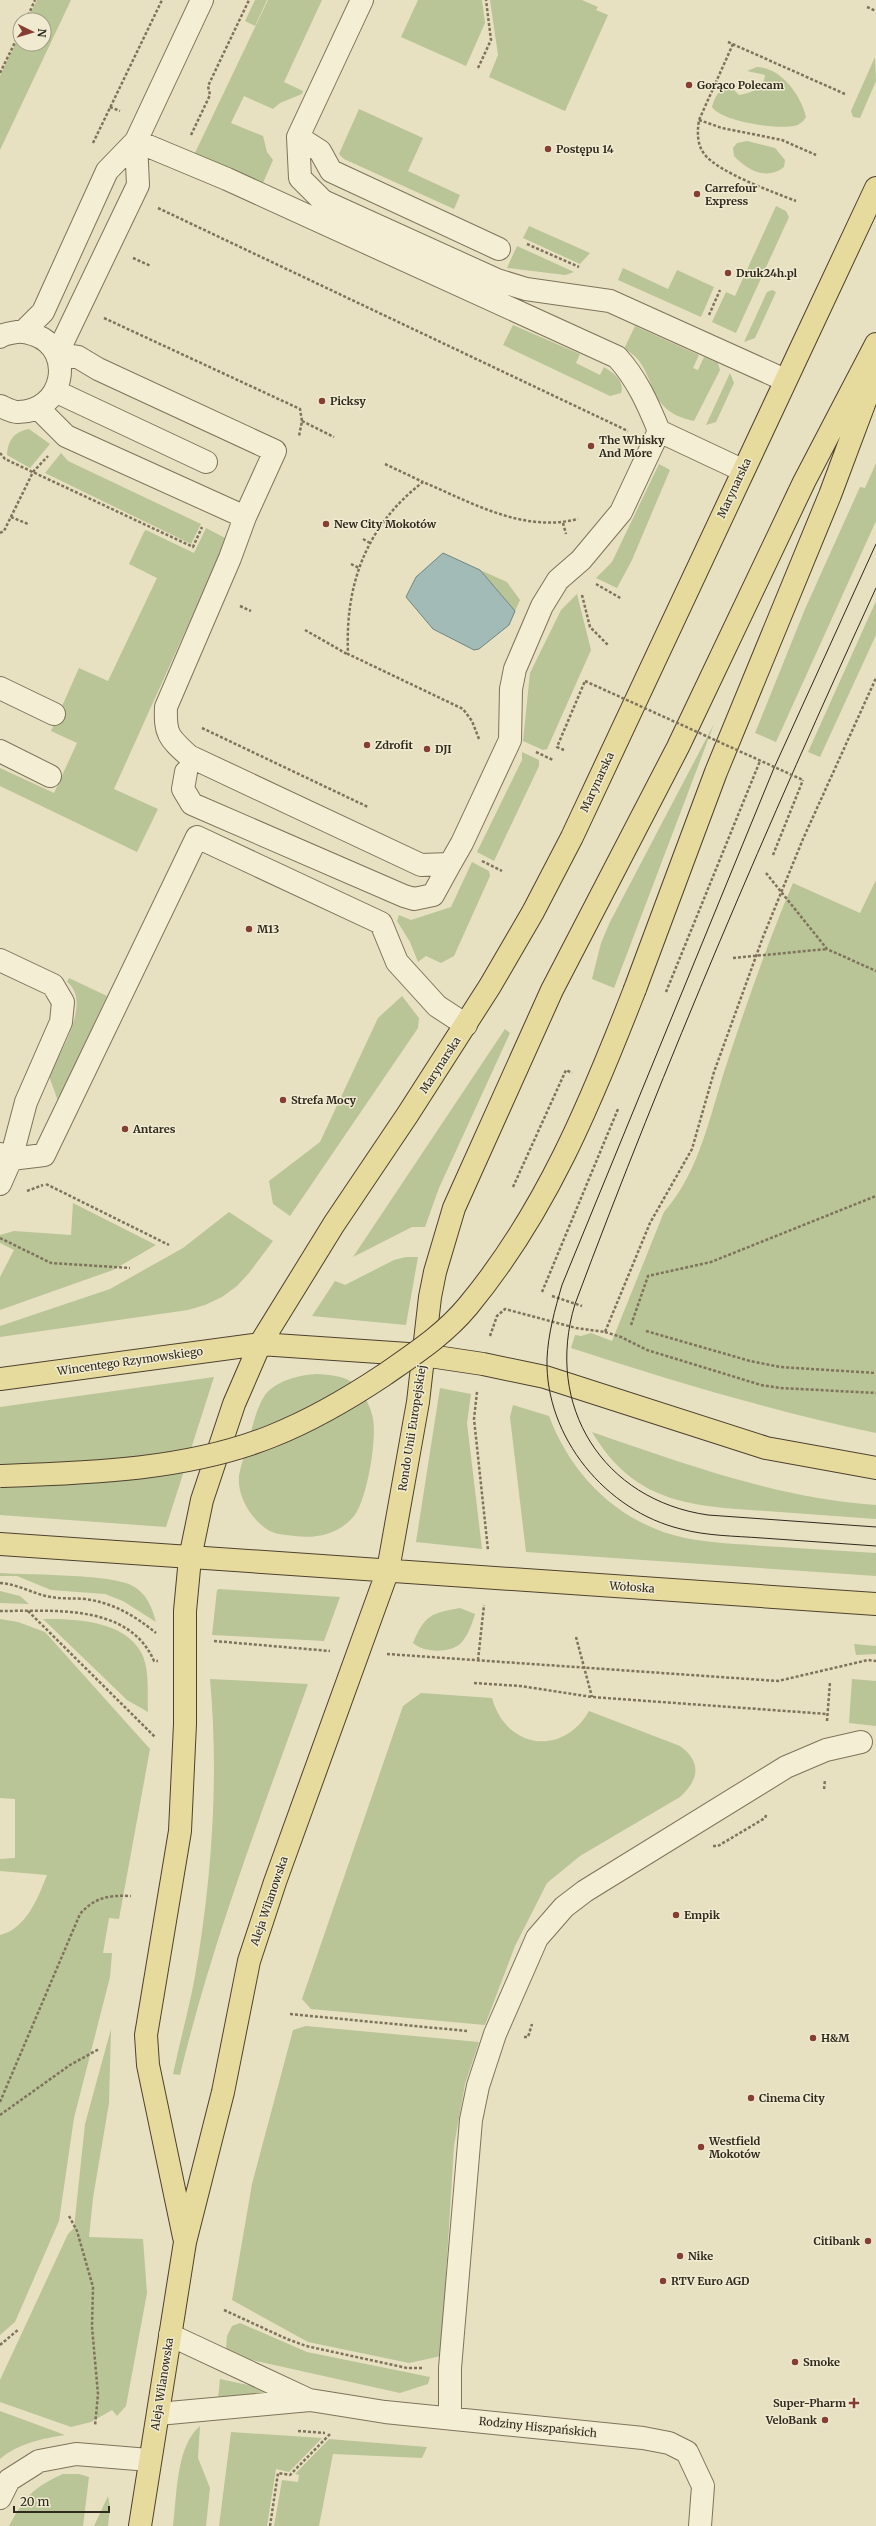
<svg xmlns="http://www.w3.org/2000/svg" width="876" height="2526" viewBox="0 0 876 2526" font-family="Merriweather,serif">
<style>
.green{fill:#b9c497}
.water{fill:#a3bbb7;stroke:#6c8784}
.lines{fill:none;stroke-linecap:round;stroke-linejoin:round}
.minor-casing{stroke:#7f735b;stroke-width:24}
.major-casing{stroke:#4d412f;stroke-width:24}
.path{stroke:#7f735b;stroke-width:2.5;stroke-dasharray:3 2;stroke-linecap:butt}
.minor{stroke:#f3eed4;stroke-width:22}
.major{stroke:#e7da9d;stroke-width:22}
.tram{stroke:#30291e;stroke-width:1}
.major-bridge-casing{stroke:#4d412f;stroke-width:24;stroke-linecap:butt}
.path-bridge{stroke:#7f735b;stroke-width:2.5;stroke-dasharray:3 2;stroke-linecap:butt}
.major-bridge{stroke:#e7da9d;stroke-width:22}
.poi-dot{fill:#863e33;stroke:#f0ebd0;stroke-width:1.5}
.labels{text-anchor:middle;stroke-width:3;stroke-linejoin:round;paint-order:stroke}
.poi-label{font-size:11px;font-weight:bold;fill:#30291e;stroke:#f0ebd0;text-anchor:start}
.street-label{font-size:11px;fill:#30291e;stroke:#f0ebd0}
</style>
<rect width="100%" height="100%" fill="#e7e1c2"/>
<path class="green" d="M 37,0 L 71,0 L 0,150 L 0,76 L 20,34 L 20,44 L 44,44 L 44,20 L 27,20 Z
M 255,0 L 267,0 L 255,26 L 245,21 Z
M 268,0 L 322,0 L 284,82 L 303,91 L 302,94 L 280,103 L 273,109 L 244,96 L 231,123 L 263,136 L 267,152 L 273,160 L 262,185 L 194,155 Z
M 418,0 L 482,0 L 485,23 L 466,66 L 401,37 Z
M 490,0 L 582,0 L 598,7 L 596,10 L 608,15 L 565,111 L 489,77 L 498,55 Z
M 875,57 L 876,81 L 860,118 L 853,117 L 851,111 Z
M 757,67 C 781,68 801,95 806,117 C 803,122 799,125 794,126 C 776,129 722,122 712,107 C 715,95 720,89 731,83 L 733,89 L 739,95 C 751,93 764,89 765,75 L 747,71 Z
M 359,109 L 423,138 L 408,171 L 460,195 L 454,209 L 344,159 L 339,154 Z
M 747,141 L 775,148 L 785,160 L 784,167 C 767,181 747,170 734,156 L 733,148 L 737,143 Z
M 776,206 L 786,211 L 789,217 L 736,333 L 712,322 L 726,292 L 735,296 Z
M 529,226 L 590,253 L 580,264 L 523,238 Z
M 517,246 L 574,272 L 565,275 L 507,268 Z
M 623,268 L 668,289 L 677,270 L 714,287 L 701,317 L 618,280 Z
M 772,290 L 776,292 L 755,338 L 744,342 L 767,292 Z
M 513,325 L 580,354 L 576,363 L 600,375 L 604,367 C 613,373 625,380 621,393 L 610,396 L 503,345 Z
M 635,326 L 699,355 L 693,368 L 698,370 L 704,357 L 718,363 L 720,370 L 694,421 C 640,410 660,366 624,349 Z
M 730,373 L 734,383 L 716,422 L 706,425 Z
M 29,429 L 50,444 L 30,468 L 7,455 C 8,440 14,432 29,429 Z
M 61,453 L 68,461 L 201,524 L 191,544 L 45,473 Z
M 876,463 L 876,521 L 776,742 L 755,733 L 805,609 L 860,487 L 865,488 Z
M 659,464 L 670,470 L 632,560 L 617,588 L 596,578 L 612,562 Z
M 206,528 L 225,538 L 225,543 L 114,789 L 158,809 L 137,852 L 0,786 L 0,768 L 54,793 L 77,743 L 51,731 L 79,668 L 108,681 L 157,578 L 129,564 L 144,532 L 146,530 L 194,553 Z
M 480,570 L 507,582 L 520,600 L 515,611 Z
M 577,594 L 591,650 L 547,749 L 543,750 L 523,741 L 530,673 L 561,610 Z
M 876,601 L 876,635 L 820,757 L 808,752 Z
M 714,724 L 614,988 L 592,979 L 601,943 L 610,922 Z
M 522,752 L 539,760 L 539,766 L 494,861 L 477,852 L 522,760 Z
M 472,862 L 489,871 L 490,876 L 454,956 L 441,963 L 426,956 L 418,962 L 410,942 L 397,921 L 399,915 L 411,920 L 451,907 Z
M 876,880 L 876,1433 C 772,1411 672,1381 571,1348 L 575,1335 L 581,1336 L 591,1333 L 612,1341 L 664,1212 C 701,1170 710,1113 727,1063 C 747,1002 768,942 793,883 L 860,913 Z
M 69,978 L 107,996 L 58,1101 L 49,1076 C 59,1054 93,1002 67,982 Z
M 402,996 L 419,1018 L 418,1028 L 290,1216 L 273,1204 L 269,1181 L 320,1142 L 378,1018 Z
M 505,1029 L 510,1033 L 439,1188 L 425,1227 L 412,1227 L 353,1257 Z
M 73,1203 L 156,1245 L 113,1270 L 0,1310 L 0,1277 L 14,1250 L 0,1243 L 0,1235 L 14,1231 L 71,1235 Z
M 229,1212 L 273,1241 L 249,1273 L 237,1286 L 222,1297 L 205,1305 L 188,1310 L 0,1337 L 0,1326 L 110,1289 L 183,1248 Z
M 406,1257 L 418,1257 L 406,1325 L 312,1316 L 335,1281 L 345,1285 L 394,1260 Z
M 317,1374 C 328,1375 340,1375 350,1381 C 361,1387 371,1406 373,1419 C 377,1439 367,1500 354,1516 C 339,1534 317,1539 294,1536 C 287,1535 274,1534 268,1530 C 251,1519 237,1496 239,1476 C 241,1464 246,1452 249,1441 C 252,1427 257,1407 265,1395 C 277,1380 300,1375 317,1374 Z
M 214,1377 L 166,1527 L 0,1515 L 0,1407 Z
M 440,1388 L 471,1394 L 467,1423 L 482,1549 L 416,1542 Z
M 513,1405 L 549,1416 C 572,1477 620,1524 685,1538 C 711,1543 738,1544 764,1546 C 801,1548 839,1551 876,1553 L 876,1576 L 526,1552 L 510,1417 Z
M 592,1432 C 685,1464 777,1498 876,1505 L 876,1519 C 839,1516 803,1514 766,1511 C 691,1506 635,1504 592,1432 Z
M 0,1573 C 30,1575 108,1574 131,1585 C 146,1592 152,1607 156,1622 L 123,1601 L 105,1594 L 51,1590 L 17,1576 L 0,1576 Z
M 219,1589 L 340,1597 L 324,1641 L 212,1635 L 217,1590 Z
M 0,1591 L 20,1596 L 29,1604 L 0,1603 Z
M 460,1608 L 475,1614 C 472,1624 469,1633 462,1642 C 451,1654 424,1653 413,1643 C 425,1615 431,1613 460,1608 Z
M 0,1619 L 18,1622 L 45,1632 L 150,1749 L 119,1919 L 109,1918 L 103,1953 L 112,1953 L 110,1977 L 74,2118 L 59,2221 L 15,2322 L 0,2335 L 0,1935 C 26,1929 38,1898 47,1875 L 0,1871 L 0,1859 L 15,1858 L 15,1799 L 0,1798 Z
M 43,1619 C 75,1619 125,1620 142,1654 C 150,1671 147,1694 148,1712 L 127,1700 Z
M 854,1644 L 876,1646 L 876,1654 L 856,1655 Z
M 210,1679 L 308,1684 C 261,1814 212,1942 180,2075 L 173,2074 C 180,2041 189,2009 195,1976 C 212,1879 219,1776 210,1679 Z
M 852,1679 L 876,1681 L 876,1726 L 849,1723 Z
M 421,1693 L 492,1698 C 506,1749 563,1757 589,1711 L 680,1746 C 702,1762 699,1780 680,1797 L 580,1856 L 547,1883 L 515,1946 L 485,2025 L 311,2009 L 302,1999 L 403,1706 Z
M 306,2026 L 479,2042 L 465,2084 L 454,2146 L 441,2356 L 409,2363 L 308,2342 L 232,2300 L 252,2184 L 293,2030 Z
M 111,2029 L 109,2103 L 93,2198 L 89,2237 L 143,2239 L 147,2293 L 126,2406 L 117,2416 L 112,2410 L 91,2422 L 71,2427 L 0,2402 L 0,2380 L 68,2234 L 74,2228 L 85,2124 Z
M 240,2323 L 307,2352 L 430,2377 L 428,2384 L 400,2393 L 243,2358 L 226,2349 L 227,2336 L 232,2326 Z
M 220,2379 L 286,2393 L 218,2398 Z
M 0,2411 L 65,2435 C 41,2439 19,2443 0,2459 Z
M 200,2426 L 198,2458 L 210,2488 L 206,2526 L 173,2526 C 177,2495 176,2446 200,2426 Z
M 231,2432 L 322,2438 L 289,2472 L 276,2469 L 267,2526 L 219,2526 Z
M 329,2439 L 427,2447 L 422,2458 L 333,2454 L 319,2526 L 274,2526 L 282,2480 L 298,2482 L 299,2475 L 295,2474 Z
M 63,2474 L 79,2474 L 89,2477 L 83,2526 L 9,2526 C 25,2497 32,2488 63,2474 Z
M 108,2496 L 110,2507 L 108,2526 L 94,2526 Z"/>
<path class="water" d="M 443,553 L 480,570 L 515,611 L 509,625 L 479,649 L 474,650 L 433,629 L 406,597 L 416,577 Z"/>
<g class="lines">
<g class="minor-casing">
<path id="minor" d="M 362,0 L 298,137 L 300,178 L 323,201 L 497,280 L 526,289 L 610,301 L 785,380
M 298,137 L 320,151 L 331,171 L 499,249
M 136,141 L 227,179 L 617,357 C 637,379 648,404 659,431 L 742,470
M 24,331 L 43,312 L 107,171 L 136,141 L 202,0
M 0,337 C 5,333 12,333 17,332 C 24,331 29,333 35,335 C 76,350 64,413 17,412 C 12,412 5,408 0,406
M 57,392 L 206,462
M 38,408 L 66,436 L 245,517 L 275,451 L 98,369 L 78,357 L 57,354 L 138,185 L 136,141
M 245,517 L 230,558 L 166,707 C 165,734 168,737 189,756 L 421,865 L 450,864 L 462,843 L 510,740 L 511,689 L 515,669 L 542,606 L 558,580 L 581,560 L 621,512 L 659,431
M 0,688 L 54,714
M 0,751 L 50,776
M 186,772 L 183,789 L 192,804 L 404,896 L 414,899 L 433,895 L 450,864
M 0,960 L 53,985 L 63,1002 L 61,1022 L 26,1102 L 11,1159 L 44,1155 L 197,837 L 381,923 L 397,962 L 437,1006 L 466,1025
M 0,1154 L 11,1159 L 0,1184
M 170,2335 L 309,2400
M 158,2414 L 310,2400 L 385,2412 L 643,2438 L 669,2443 L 687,2452 L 703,2486 L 700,2526
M 450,2418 L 450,2368 L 471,2120 L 478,2086 L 495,2034 L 537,1938 L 564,1907 L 585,1891 L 786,1767 L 826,1750 L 861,1742
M 0,2498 L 9,2480 L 39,2461 L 76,2454 L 149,2460"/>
</g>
<g class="major-casing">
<path id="major" d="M 635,989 L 716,772 L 830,495 L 876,372
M 0,1379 L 260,1344 L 423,1355 L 483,1364 L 545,1377 L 766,1448 L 876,1468
M 0,1544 L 876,1604
M 184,2237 L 148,2065 L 146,2035 L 180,1831 L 185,1724 L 185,1611 L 190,1558 L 202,1500 L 234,1404 L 260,1344 L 334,1224 L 408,1114 L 490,986 L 533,912 L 572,837 L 876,188
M 140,2526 L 185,2242 L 223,2092 L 249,1961 L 275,1882 L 388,1570 L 418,1402 L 430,1297 L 435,1272 L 454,1208 L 552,990 L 678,747 L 804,482 L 876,344"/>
</g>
<path class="path" d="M 867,7 L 876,11
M 26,20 L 35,0
M 728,42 L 845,94
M 733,44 L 699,120 C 697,133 697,145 705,155 C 720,173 773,192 796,201
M 478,68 L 491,40 L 486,0
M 0,73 L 20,32
M 110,107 L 120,111
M 699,120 L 722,128 L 782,140 L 816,155
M 191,135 L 210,95 L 208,86 L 249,0
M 93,143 L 162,0
M 158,208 L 628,431
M 527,244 L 579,267
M 133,258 L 151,266
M 709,315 L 720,290
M 104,318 L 300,409 L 302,421 L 299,436
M 302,421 L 334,437
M 0,453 L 5,459 L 193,547 L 202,527
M 385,464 L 423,482
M 11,517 L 28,524
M 563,523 L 566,534
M 0,533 L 4,531 L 33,472 L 48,456
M 363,539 L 370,543
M 351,564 L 359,568
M 596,584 L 622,599
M 582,595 L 590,627 L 609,646
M 240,606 L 251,611
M 305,630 L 347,654
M 202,728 L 368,807
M 479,739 L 472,721 L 463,709 L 348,654 C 345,584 366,526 423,482 C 473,503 523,533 578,519
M 564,750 L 557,747 L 585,681
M 536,752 L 553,760
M 773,855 L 803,780
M 482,861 L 502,871
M 766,873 L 827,949 L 876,971
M 733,958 L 827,949
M 666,992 L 760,761
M 46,1184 L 169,1245
M 513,1187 L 566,1070 L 572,1073
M 27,1191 L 43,1185
M 0,1238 L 51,1263 L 130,1268
M 542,1292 L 618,1109
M 552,1296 L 582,1306
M 631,1325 L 648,1276 L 711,1262 L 876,1196
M 646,1331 L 750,1361 L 780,1367 L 876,1373
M 605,1332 L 621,1337 L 647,1350 L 761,1385 L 780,1388 L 876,1393
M 490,1336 L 497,1316 L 505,1309 L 576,1328 L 605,1332 L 650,1223 L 692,1149 L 714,1072 L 763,937 L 803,839 L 876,678
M 477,1392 L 474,1419 L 488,1550
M 0,1583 C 18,1584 33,1594 51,1597 C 62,1599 73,1598 85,1599 C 113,1603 134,1615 156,1633
M 0,1611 C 52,1611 129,1603 154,1661 L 158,1661
M 28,1611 L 155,1737
M 576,1637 L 592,1697
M 214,1641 L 330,1651
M 387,1654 L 778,1681 L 868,1660 L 876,1661
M 478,1660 L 484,1605
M 474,1683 L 520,1686 L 592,1697 L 827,1714
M 827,1721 L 830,1682
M 824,1789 L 825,1780
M 713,1846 L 718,1846 L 765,1818 L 767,1813
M 290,2014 L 467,2031
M 524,2037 L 528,2037 L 532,2024
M 0,2102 L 80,1914 C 95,1897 109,1895 131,1896
M 0,2115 L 70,2065 L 99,2049
M 69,2216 L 77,2231 L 93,2287 L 92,2327 L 98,2394 L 95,2426
M 224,2310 L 287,2339 L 306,2346 L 407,2368 L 422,2368
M 0,2345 L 19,2329
M 298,2431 L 325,2433
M 270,2526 L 278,2473 L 290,2475 L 331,2433"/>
<use href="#minor" class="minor"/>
<use href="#major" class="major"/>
<path class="tram" d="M 876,544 L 774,768 L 562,1285 C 555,1309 548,1334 547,1359 C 545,1437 606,1511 681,1529 C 707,1536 735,1536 762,1538 C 800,1541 838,1543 876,1546
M 876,588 C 768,823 666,1061 575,1304 C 544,1406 603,1500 708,1515 L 876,1527"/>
<g class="major-bridge-casing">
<path id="major-bridge" d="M 0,1476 C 90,1473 188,1470 272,1436 C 312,1420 348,1399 384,1375 C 414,1354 444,1335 468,1306 C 546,1212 591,1102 635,989"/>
</g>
<path class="path-bridge" d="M 585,681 L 803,780"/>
<use href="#major-bridge" class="major-bridge"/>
</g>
<g class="poi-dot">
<circle cx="689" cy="85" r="4"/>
<circle cx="548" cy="149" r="4"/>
<circle cx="697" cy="194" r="4"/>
<circle cx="728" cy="273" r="4"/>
<circle cx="322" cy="401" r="4"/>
<circle cx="591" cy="446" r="4"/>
<circle cx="326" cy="524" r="4"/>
<circle cx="367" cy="745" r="4"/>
<circle cx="427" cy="749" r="4"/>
<circle cx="249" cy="929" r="4"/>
<circle cx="283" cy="1100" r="4"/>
<circle cx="125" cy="1129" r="4"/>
<circle cx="676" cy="1915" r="4"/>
<circle cx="813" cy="2038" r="4"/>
<circle cx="751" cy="2098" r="4"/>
<circle cx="701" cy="2147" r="4"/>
<circle cx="868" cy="2241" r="4"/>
<circle cx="680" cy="2256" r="4"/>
<circle cx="663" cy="2281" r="4"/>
<circle cx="795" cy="2362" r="4"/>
<path d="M852 2397h4v4h4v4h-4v4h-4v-4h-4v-4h4z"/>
<circle cx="825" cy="2420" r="4"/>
</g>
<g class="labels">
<g class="poi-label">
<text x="697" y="89">Gorąco Polecam</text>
<text x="556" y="153">Postępu 14</text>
<text x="705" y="192">Carrefour<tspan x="705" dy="13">Express</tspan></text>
<text x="736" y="277">Druk24h.pl</text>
<text x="330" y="405">Picksy</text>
<text x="599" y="444">The Whisky<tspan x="599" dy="13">And More</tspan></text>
<text x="334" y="528">New City Mokotów</text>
<text x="375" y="749">Zdrofit</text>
<text x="435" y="753">DJI</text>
<text x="257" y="933">M13</text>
<text x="291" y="1104">Strefa Mocy</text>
<text x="133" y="1133">Antares</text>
<text x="684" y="1919">Empik</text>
<text x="821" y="2042">H&amp;M</text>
<text x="759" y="2102">Cinema City</text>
<text x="709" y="2145">Westfield<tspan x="709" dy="13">Mokotów</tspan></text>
<text x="860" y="2245" text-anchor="end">Citibank</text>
<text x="688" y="2260">Nike</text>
<text x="671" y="2285">RTV Euro AGD</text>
<text x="803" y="2366">Smoke</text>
<text x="846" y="2407" text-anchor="end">Super-Pharm</text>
<text x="817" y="2424" text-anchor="end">VeloBank</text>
</g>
<g class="street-label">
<text transform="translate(734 488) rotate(-65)" y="4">Marynarska</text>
<text transform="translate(597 782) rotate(-65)" y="4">Marynarska</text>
<text transform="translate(440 1065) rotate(-57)" y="4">Marynarska</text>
<text transform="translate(130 1361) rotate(-8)" y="4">Wincentego Rzymowskiego</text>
<text transform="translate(412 1428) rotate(-81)" y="4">Rondo Unii Europejskiej</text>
<text transform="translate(632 1587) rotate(4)" y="4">Wołoska</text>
<text transform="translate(269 1901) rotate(-71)" y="4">Aleja Wilanowska</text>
<text transform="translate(162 2384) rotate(-81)" y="4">Aleja Wilanowska</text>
<text transform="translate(538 2427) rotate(6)" y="4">Rodziny Hiszpańskich</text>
</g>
</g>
<g transform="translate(32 32) rotate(95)"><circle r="19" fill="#f0ebd0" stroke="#a39d89"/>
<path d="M0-3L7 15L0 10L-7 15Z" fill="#863e33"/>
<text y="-6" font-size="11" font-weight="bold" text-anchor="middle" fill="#30291e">N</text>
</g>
<path d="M14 2506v6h95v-6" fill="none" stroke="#30291e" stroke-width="2"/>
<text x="20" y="2506" font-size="12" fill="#30291e" stroke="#f0ebd0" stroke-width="3" paint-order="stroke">20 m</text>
</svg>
